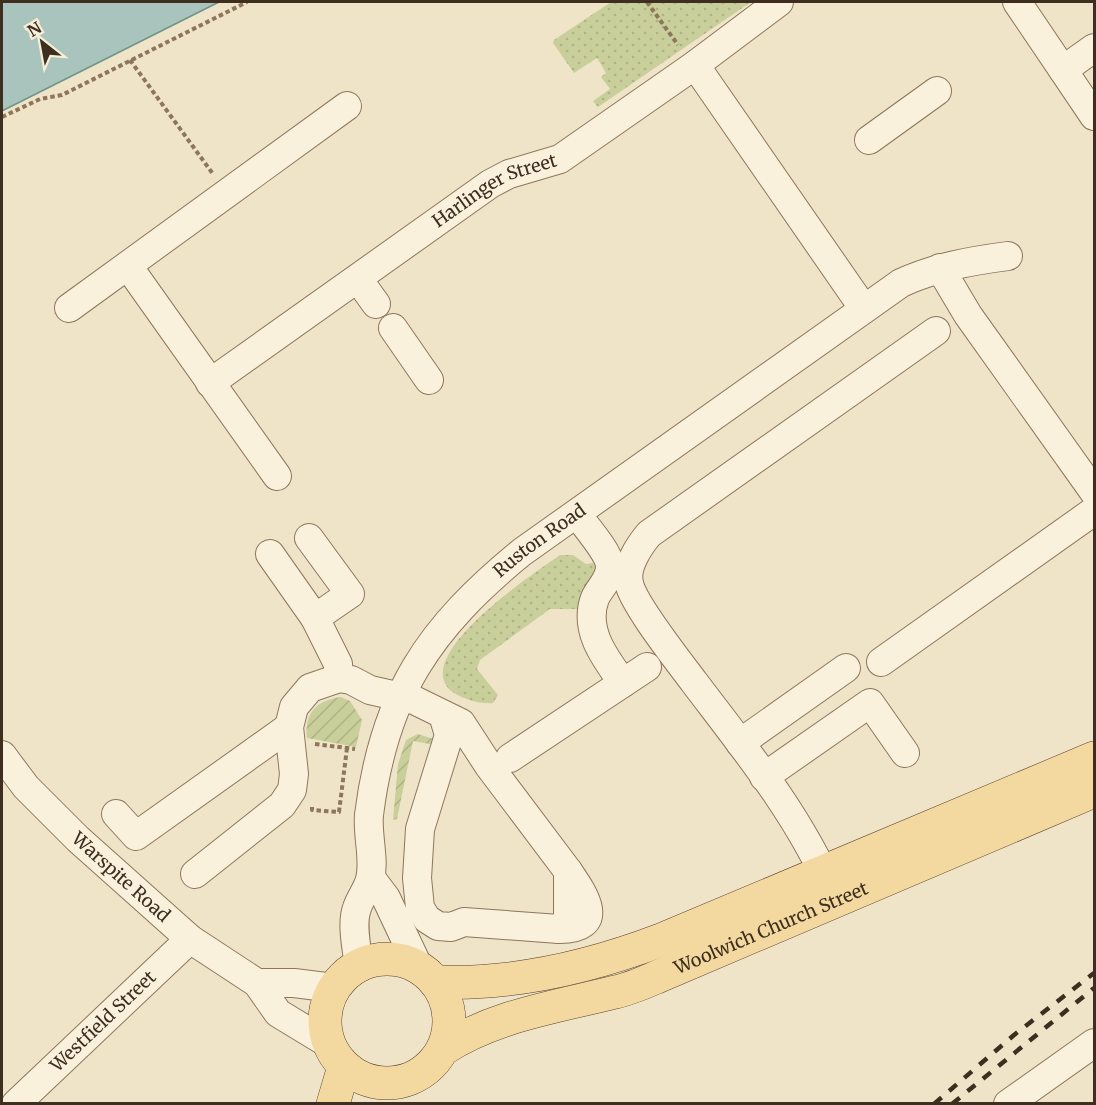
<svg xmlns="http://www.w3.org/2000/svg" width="1096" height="1105" viewBox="0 0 1096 1105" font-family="Merriweather,serif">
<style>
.grass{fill:url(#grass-dots)}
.garden{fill:url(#garden-furrows)}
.water{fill:#a9c4bc;stroke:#6f938a;stroke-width:1.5}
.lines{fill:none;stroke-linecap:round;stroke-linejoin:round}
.minor-casing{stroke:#8d765c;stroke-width:30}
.major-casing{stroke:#5b4430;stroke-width:34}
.path{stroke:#8d765c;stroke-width:4;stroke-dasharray:4.5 3;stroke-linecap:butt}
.minor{stroke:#faf1dc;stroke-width:28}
.major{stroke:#f3d9a0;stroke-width:33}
.rail{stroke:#3d2e20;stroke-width:4.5;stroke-dasharray:10 10;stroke-linecap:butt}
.labels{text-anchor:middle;stroke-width:4.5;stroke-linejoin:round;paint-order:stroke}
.street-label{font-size:18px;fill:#3d2e20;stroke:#f7eed8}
</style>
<defs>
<pattern id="grass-dots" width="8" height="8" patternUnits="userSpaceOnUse" patternTransform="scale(1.5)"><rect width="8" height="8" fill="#c9cf9b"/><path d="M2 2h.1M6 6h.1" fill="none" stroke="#aeb285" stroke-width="1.8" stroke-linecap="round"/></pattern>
<pattern id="garden-furrows" width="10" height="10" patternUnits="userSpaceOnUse" patternTransform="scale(1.5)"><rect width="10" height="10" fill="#c9cf9b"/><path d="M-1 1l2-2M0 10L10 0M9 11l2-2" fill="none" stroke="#aeb285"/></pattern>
</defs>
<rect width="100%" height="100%" fill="#f0e4c8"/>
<path class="grass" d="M 611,2 L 751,2 L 598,107 L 593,101 L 610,89 L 601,77 L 606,73 L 597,58 L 574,73 L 553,43 L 554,40 Z
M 560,555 L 573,555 L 586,564 L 593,563 L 596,568 L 579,609 L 550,609 L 480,660 L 477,669 L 498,695 L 493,703 C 480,705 459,698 450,690 C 412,653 536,572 560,555 Z"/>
<path class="garden" d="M 341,697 L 350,701 L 362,720 L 356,747 L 307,738 C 304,714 316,700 341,697 Z
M 418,734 L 440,741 L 435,745 L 413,741 L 397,819 L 393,820 L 398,764 L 406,740 Z"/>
<path class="water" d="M 2,2 L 219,2 L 2,111 Z"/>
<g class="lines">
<g class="minor-casing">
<g id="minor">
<path d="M 1017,2 L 1094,116"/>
<path d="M 695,65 L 864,309"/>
<path d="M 1063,70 L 1094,48"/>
<path d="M 869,140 L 937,91"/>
<path d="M 128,266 L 277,476"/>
<path d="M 940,268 L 968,315 L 1094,492"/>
<path d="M 358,279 L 376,304"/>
<path d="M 69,308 L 347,106"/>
<path d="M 393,328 L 429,380"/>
<path id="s1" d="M 210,383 L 490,184 L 509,174 L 560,159 L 695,65 L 779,2"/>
<path d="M 577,514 C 585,526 608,551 610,565 C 611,579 600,587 595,598 C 583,630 605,658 623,683"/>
<path d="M 309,538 L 350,594 L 315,618 L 338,664 L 339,678"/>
<path d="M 270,554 L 315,618"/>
<path d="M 881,662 L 1094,511"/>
<path d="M 740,743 L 846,668"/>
<path id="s2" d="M 2,755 L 26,787 L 78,839 L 190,939 L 257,983 L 278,1013 L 329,1044"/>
<path d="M 510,758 L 647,667"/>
<path d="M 764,777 L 870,703 L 905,753"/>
<path d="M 116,814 L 136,836 L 289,727"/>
<path d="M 195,874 L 282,805 L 292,790 L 294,774 L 289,727 L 294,707 L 310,688 L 339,678 L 351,680 L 370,690 L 414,700 L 461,723 L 489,766 L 568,871 L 568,920 L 559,929 L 464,922 L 451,927 L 438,926 L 427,919 L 420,908 L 417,878 L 420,829 L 449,735 L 443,715"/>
<path d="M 371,878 L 386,898 L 418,966"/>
<path d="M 832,892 C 799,815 744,748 694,682 C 680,663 633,604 629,583 C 625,567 639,546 649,534 L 936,331"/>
<path d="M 559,929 C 609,929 583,893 568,871"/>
<path id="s3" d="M 359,967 C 357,949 351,924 357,908 C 360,898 368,889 370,879 C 375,860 367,835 369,815 C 384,694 429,628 522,552 L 901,283 C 936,267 970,261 1008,256"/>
<path d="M 257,983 L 294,983 L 334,988"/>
<path id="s4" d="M 16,1104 L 190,939"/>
<path d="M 1008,1104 L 1094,1043"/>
</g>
</g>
<g class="major-casing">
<g id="major">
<circle cx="387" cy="1021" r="62"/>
<path d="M 436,982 C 513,985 590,967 661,940 L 1094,758"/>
<path id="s5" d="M 443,1049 C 496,1015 556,1007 615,992 C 630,989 645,982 659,976 L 1094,791"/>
<path d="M 333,1104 L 344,1067"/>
</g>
</g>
<path class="path" d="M 647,2 L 678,45
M 130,60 L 213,174
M 2,117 L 40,99 L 62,95 L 247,2
M 315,744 L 355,749
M 312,807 L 312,810 L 339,812 L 347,748"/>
<use href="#minor" class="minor"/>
<use href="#major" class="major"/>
<path class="rail" d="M 934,1104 L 1014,1035 L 1094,973
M 952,1104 L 1094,988"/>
</g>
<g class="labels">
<g class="street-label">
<text dy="6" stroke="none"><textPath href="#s1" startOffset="345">Harlinger Street</textPath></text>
<text dy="6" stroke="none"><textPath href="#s3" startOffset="490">Ruston Road</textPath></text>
<text dy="6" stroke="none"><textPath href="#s2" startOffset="171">Warspite Road</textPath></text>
<text dy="6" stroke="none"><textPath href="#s5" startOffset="351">Woolwich Church Street</textPath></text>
<text dy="6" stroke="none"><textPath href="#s4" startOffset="120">Westfield Street</textPath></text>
</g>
</g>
<rect width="1096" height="1105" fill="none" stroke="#3d2e20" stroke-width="6"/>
<g transform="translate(42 42) rotate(329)" stroke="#f7eed8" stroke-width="4.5" paint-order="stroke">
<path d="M0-4.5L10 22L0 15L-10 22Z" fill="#3d2e20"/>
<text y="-9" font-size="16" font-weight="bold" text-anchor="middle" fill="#3d2e20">N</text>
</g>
</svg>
